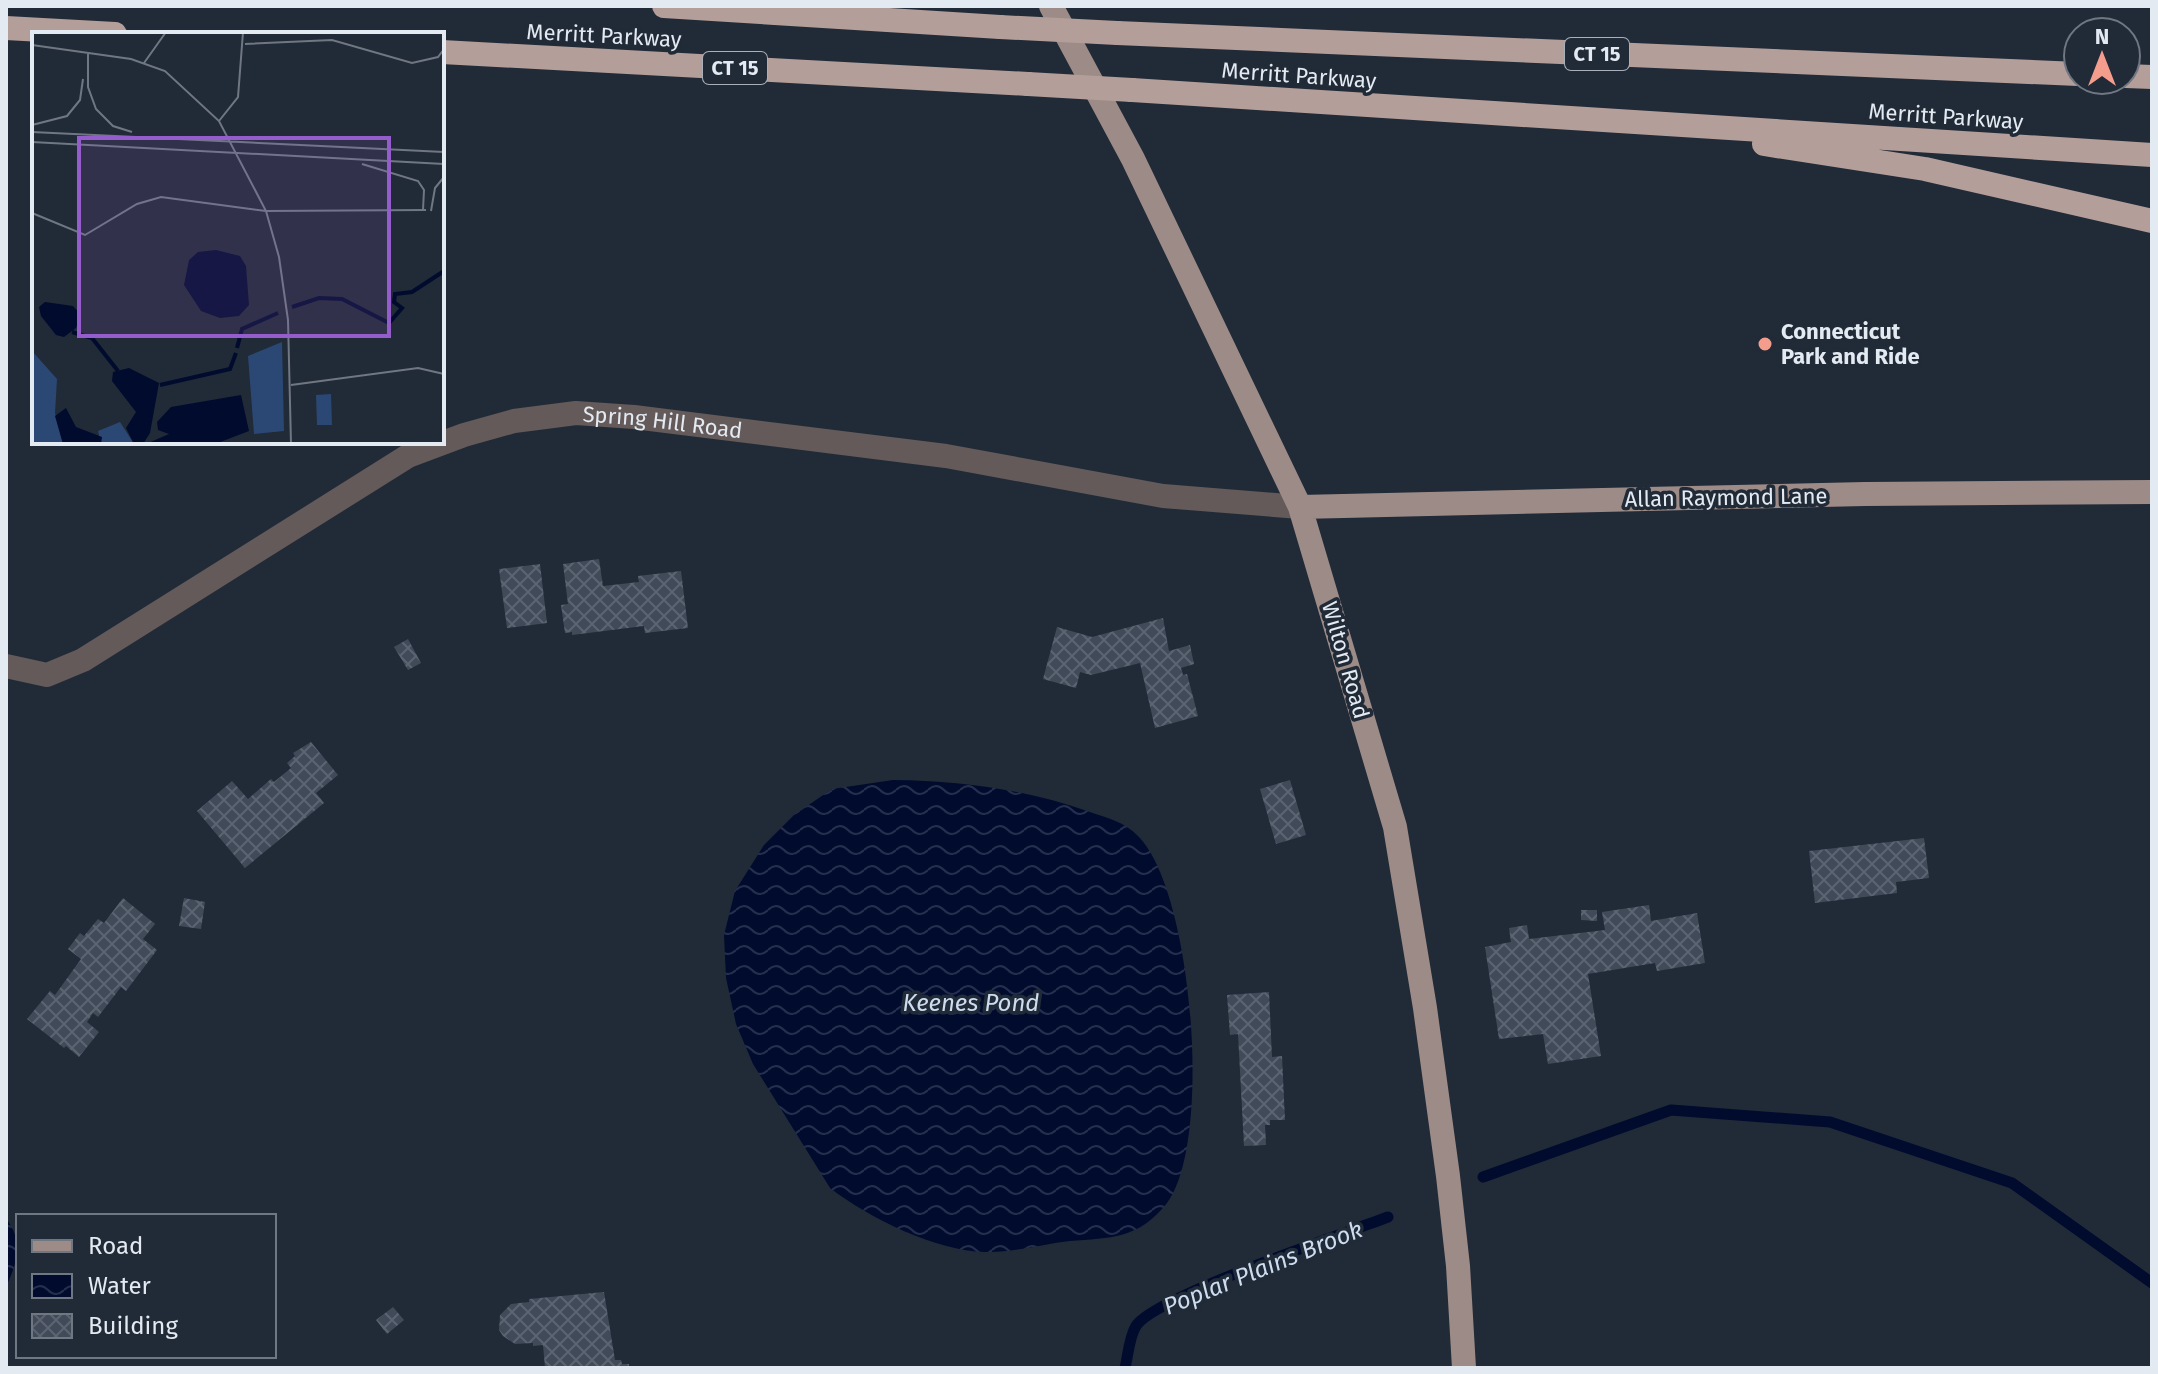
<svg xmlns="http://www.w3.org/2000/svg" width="2158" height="1374" viewBox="0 0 2158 1374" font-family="'Fira Sans',sans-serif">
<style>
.water{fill:url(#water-waves)}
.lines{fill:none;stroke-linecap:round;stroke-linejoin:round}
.stream{stroke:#000b2e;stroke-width:11}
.building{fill:url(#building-cross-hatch)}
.minor{stroke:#635a59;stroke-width:24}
.major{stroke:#9d8b87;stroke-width:24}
.highway{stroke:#b49e99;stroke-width:24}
.highway-bridge{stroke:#b49e99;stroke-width:24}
.poi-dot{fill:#f49d8c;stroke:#212a37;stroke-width:3}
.labels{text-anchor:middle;stroke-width:7;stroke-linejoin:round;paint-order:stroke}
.shield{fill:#212a37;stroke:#aab0ba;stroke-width:2}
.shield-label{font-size:20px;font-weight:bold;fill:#e4eaf2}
.street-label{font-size:22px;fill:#e4eaf2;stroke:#212a37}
.poi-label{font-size:22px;font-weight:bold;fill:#e4eaf2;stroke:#212a37;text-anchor:start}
.water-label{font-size:24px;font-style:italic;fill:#cedcf0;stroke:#212a37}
.inset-river{fill:none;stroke:#000b2e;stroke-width:4}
.inset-road{fill:none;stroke:#6f7782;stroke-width:2}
.view{fill:#955ccc;fill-opacity:0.15;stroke:#955ccc;stroke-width:4}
.inset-edge{fill:none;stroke:#e4eaf2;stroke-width:4}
</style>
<defs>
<pattern id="water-waves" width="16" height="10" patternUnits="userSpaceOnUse" patternTransform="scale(2)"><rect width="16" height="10" fill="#000b2e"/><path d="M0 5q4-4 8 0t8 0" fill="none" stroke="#252f4d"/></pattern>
<pattern id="building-cross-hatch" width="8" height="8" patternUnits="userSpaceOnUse" patternTransform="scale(2)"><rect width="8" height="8" fill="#404a58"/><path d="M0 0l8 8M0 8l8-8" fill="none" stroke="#5b6470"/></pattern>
</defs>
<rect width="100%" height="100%" fill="#212a37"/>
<path class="water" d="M 893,780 C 962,781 1024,789 1090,812 C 1107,818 1125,822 1138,836 C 1193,890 1213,1142 1167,1203 C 1139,1239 1110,1238 1070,1241 C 1042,1244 1013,1253 985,1252 C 936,1251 869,1218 830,1188 L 753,1064 L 736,1024 L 726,978 L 724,935 L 735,891 L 764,845 L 794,815 L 832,789 Z
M 6,1218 C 24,1243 18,1260 6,1287 Z"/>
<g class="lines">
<path class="stream" d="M 1483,1177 L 1671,1110 L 1830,1122 L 2012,1183 L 2152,1283
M 1125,1368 C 1128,1356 1129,1337 1136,1326 C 1154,1297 1346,1233 1388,1217"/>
</g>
<path class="building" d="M 599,559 L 603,586 L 639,582 L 638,576 L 681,571 L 688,628 L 645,633 L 644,626 L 572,635 L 572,632 L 565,633 L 561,605 L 568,604 L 563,564 Z
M 540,564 L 547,623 L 507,628 L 499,569 Z
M 1163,618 L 1169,651 L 1190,645 L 1194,664 L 1181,668 L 1183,675 L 1187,674 L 1198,716 L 1155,728 L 1140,663 L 1091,675 L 1080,672 L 1076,688 L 1043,679 L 1057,627 L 1092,637 Z
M 408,639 L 421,663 L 408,670 L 394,647 Z
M 311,742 L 338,775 L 316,793 L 324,803 L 245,868 L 197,811 L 232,781 L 248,799 L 271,779 L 274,782 L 291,768 L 287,763 L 295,756 L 293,753 Z
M 1290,780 L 1306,835 L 1276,844 L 1260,789 Z
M 1924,838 L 1929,878 L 1896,882 L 1897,893 L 1815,903 L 1809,851 Z
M 123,898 L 155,924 L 143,939 L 157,950 L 126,991 L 121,987 L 98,1017 L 93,1013 L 87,1022 L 99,1032 L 79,1057 L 66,1046 L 64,1048 L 27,1019 L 50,991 L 55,995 L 81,959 L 68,949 L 80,933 L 84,936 L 98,919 L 104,923 Z
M 184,898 L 205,902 L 201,929 L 179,926 Z
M 1649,905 L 1651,921 L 1697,913 L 1705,963 L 1657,971 L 1655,963 L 1588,974 L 1601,1056 L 1548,1064 L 1543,1034 L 1499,1039 L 1485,947 L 1511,942 L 1509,928 L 1527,925 L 1529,939 L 1605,930 L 1602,912 Z
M 1581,910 L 1597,910 L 1597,921 L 1581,920 Z
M 1269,992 L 1272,1057 L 1282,1056 L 1285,1120 L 1270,1120 L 1270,1125 L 1265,1125 L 1266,1145 L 1244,1146 L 1238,1034 L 1230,1035 L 1227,995 Z
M 604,1292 L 615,1360 L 621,1360 L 622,1364 L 629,1364 L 629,1368 L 545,1368 L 543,1345 L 533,1346 L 533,1343 L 515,1344 L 503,1336 L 499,1330 L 500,1315 L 511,1304 L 529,1302 L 529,1299 Z
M 393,1307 L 404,1320 L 387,1334 L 376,1320 Z"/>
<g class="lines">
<path class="minor" id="s1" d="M 6,666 L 47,675 L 83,660 L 408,456 L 464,435 L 514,421 L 576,413 L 634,417 L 946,456 L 1163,496 L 1300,507"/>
<path class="major" d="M 1051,6 L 1133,159 L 1300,507 L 1395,827 L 1425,1008 L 1448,1176 L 1458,1266 L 1464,1368
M 1300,507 L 1865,494 L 2152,492"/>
<path class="highway" d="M 664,6 L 1000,27
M 6,28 L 115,34
M 1117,33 L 2078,74
M 442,52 L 1028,84
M 2126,76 L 2152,77
M 1132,90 L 2152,155
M 1764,144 L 1925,169 L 2152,221"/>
<path class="highway-bridge" d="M 1000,27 L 1117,33
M 1028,84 L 1132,90"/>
</g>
<circle class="poi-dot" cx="1765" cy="344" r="8"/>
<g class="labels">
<g class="shield">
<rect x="1565" y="38" width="64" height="32" rx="6"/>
<rect x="703" y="52" width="64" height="32" rx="6"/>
</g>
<g class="shield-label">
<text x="1597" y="61">CT 15</text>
<text x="735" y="75">CT 15</text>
</g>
<g class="street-label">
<text transform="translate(604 35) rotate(3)" y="8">Merritt Parkway</text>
<text transform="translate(1299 75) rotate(4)" y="8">Merritt Parkway</text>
<text transform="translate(1946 116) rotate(4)" y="8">Merritt Parkway</text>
<text dy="8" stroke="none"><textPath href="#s1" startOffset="726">Spring Hill Road</textPath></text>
<text transform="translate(1726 497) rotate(-1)" y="8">Allan Raymond Lane</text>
<text transform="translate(1346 660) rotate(74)" y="8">Wilton Road</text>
</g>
<g class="poi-label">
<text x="1781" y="339">Connecticut<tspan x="1781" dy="25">Park and Ride</tspan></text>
</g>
<g class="water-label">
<text x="971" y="1011">Keenes Pond</text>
<text transform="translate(1263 1268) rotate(-22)" y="8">Poplar Plains Brook</text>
</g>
</g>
<g transform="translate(32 32)">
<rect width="412" height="412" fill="#212a37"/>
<path d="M 0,319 L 25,347 L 23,381 L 31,412 L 0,412 ZM 88,390 L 102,412 L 69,412 L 66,399 Z" fill="#2b4874"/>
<path d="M 250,310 L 252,399 L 222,402 L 216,324 Z" fill="#2b4874"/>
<path d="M 299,362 L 300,393 L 285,393 L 284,363 Z" fill="#2b4874"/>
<path d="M 184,218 L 208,224 L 214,234 L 217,273 L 207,284 L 188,286 L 169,279 L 152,253 L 157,228 L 166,220 ZM 13,270 L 41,274 L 49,283 L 44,296 L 32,305 L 24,303 L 9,284 L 7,275 ZM 97,336 L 127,351 L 118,401 L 111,412 L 102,412 L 94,396 L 104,380 L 80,349 L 81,340 ZM 209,363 L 217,399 L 183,412 L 114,412 L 137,402 L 126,398 L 125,390 L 139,375 ZM 34,376 L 44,395 L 70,405 L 69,412 L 31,412 L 23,384 Z" fill="#000b2e"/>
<path class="inset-river" d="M 260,275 L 287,266 L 310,267 L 357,291 L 370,276 L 362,270 L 363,262 L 380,260 L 412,239M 40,300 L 60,306 L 86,339M 205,316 L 210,297 L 246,281M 128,353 L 198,337 L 204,321"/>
<path class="inset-road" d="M 213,12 L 300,8 L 380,31 L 406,25 L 412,17M 0,13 L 99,27 L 133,39 L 187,89 L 234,179 L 247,225 L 256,288 L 259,412M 56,22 L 56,55 L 64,77 L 81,94 L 100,100M 112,31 L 134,0M 187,89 L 206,65 L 211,0M 0,93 L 35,84 L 48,68 L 51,47M 0,100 L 412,120M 0,110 L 412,132M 330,132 L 386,149 L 392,158 L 391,178M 234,179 L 394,178M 399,179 L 403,156 L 412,145M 0,181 L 53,203 L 105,172 L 129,165 L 234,179M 259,353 L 386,336 L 412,342"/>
<path class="view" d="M 47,106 L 357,106 L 357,304 L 47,304 Z"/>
<rect width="412" height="412" class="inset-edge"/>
</g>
<rect width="2158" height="1374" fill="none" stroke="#e4eaf2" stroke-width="16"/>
<rect x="16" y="1214" width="260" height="144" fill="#212a37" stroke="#6f7782" stroke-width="2"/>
<rect x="32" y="1240" width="40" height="12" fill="#9d8b87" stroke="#6f7782" stroke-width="2"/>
<text x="88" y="1254" font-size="24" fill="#e4eaf2">Road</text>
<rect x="32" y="1274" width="40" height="24" fill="url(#water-waves)" stroke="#6f7782" stroke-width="2"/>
<text x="88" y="1294" font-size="24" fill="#e4eaf2">Water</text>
<rect x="32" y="1314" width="40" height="24" fill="url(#building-cross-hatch)" stroke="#6f7782" stroke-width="2"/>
<text x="88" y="1334" font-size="24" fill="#e4eaf2">Building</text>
<g transform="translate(2102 56)"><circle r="38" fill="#212a37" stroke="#6f7782" stroke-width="2"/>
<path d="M0-6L14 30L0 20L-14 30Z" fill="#f49d8c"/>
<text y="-12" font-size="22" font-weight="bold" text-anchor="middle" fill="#e4eaf2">N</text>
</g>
</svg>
